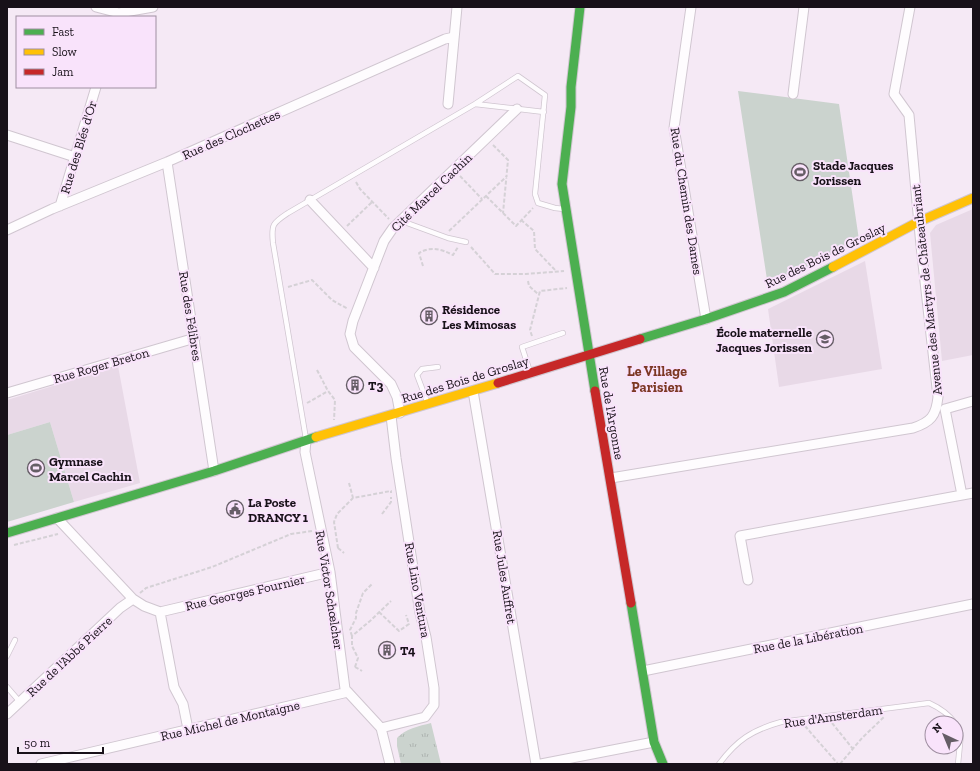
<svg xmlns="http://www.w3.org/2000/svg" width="980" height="771" viewBox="0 0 980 771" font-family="'Zilla Slab',serif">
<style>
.education{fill:#e8d9e7}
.grass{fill:url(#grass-tufts)}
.garden{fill:#cbd3ce}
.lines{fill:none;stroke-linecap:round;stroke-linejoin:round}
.lane-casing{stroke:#d0c6d0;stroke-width:6}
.street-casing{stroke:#d0c6d0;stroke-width:11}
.fast-casing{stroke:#d0c6d0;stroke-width:11}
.slow-casing{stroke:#d0c6d0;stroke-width:11}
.jam-casing{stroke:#d0c6d0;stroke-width:11}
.path{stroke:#d5d1d6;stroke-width:2;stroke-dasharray:4 2;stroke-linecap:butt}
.lane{stroke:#fefcfe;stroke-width:4.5}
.street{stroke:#fefcfe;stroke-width:9}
.fast{stroke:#4caf50;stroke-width:9}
.slow{stroke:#ffc107;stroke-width:9}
.jam{stroke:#c62828;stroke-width:9}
.labels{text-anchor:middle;stroke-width:4;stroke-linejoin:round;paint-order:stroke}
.street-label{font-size:13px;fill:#181119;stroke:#f9e3fb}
.poi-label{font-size:13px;font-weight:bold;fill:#181119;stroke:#f9e3fb;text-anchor:start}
.neighbourhood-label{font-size:14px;font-weight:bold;fill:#7c3824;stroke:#f9e3fb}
</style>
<defs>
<pattern id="grass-tufts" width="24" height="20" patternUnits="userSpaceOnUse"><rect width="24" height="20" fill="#cbd3ce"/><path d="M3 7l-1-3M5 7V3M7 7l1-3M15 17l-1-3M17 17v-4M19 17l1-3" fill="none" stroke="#aeb4b0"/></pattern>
</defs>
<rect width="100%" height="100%" fill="#f5e9f5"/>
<path class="education" d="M 973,209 L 973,355 L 942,361 L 930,233 L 936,225 Z
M 865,261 L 882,369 L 779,387 L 768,309 Z
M 118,366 L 140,483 L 74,502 L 50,422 L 7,435 L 7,400 Z"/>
<path class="grass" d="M 431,723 L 441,764 L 401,764 L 397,746 L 397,738 C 405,729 419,726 431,723 Z"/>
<path class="garden" d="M 738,91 L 839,104 L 859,240 L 786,279 L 768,286 Z
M 50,422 L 74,502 L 7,522 L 7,435 Z"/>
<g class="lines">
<g class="lane-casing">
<path id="lane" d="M 475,104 L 518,76 L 545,95 L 535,194 L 538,203 L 555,208 L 564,209
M 402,219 L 407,223 L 448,238 L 466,242
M 530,372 L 522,347 L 563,333
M 428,404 L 417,375 L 422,369 L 438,367
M 306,439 L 273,243 C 271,224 273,223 288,213 L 475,104 L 544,112
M 7,656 L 15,640
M 7,687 L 20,702
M 956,725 L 961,734 L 958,764
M 719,764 C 737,740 752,730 781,722 L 929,703 C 940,708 948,713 955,723"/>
</g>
<g class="street-casing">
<path id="street" d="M 96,7 L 119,13 L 153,7
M 691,7 L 674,128 L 706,319
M 793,94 L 804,7
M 448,104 L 457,7
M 7,135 L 75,157
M 167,162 L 214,471
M 310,200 L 374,268
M 60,206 L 96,87
M 7,230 L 52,209 L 167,162 L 445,39 L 454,37
M 473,391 L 536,764
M 7,393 L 195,338
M 945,409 L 962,495
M 945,409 L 973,401
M 400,413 L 397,397 L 391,384 L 354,347 L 350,334 L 353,321 L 384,241 L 393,228 L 517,109
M 306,440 L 305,452 L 330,572 L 345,689 L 381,728
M 611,478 L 913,428 C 931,422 936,416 938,397 L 921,246 L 909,115 L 894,94 L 910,7
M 57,518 L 133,599 L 144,606 L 160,612
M 748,580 L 740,536 L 973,493
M 160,612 L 330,572
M 160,612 L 174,687 L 183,704 L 188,729
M 643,671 L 973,604
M 7,714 L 120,608 L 133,599
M 381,728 L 425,717 L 434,705 L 434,688 L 426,637 L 420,613 L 396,458 L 391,416
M 381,728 L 390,764
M 41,764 L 348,692
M 541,764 L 654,742"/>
</g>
<g class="fast-casing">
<path id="fast" d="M 580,7 L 571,87 L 571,107 L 562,184 L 595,391
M 640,339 L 706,319 L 784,292 L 833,267
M 7,533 L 214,471 L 316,437
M 631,603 L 654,742 L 663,764"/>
</g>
<g class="slow-casing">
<path id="slow" d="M 833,267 L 918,222 L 973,198
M 316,437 L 498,383"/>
</g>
<g class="jam-casing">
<path id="jam" d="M 498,383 L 640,339
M 595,391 L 631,603"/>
</g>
<path class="path" d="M 493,145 L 508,160 L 503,213
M 460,176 L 482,199
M 356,182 L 360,189 L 389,219
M 486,196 L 516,226 L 533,208
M 521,220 L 534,231 L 535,249 L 557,272
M 347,226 L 372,202
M 449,231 L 507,176
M 471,247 L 495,274 L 526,274 L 564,271
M 423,266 L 419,253 C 431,246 441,249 453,255 L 458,247
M 528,281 L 529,286 L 539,295
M 288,287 L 312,280 L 332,300 L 348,309
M 532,336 L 530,330 L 540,291 L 567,288
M 317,370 L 328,391 L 335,400 L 334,420
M 307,403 L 328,391
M 349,483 L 353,498
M 382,514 L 391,502 L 391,497
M 14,545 L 58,534
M 338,548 L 334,522 L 337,514 L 353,498 L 391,491 L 391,493
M 338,548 L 344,553
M 140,593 L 146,588 L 212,567 L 291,534 L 312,531
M 379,612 L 399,631 L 409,624 L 406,615
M 352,636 L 350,630 L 356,618 L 356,613 L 363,593 L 373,583
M 355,667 L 358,658 L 352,646 L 352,636 L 370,621 L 391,601
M 355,667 L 362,671
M 832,723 L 853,749
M 805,726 L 838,764
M 840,764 L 862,738 L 884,717"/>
<use href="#lane" class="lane"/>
<use href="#street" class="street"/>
<use href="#fast" class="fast"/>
<use href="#slow" class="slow"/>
<use href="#jam" class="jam"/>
</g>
<defs>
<g id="stadium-ring" transform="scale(0.9)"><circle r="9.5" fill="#f9e3fb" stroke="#655d66" stroke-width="1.5"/><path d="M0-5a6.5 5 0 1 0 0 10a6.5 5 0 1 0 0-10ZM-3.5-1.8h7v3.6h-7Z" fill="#655d66"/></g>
<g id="building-ring" transform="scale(0.9)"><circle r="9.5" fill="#f9e3fb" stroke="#655d66" stroke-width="1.5"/><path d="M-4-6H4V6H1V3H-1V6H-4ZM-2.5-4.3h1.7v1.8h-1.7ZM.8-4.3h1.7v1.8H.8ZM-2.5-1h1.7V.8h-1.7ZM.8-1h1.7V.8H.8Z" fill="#655d66"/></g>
<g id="school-ring" transform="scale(0.9)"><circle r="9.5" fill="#f9e3fb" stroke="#655d66" stroke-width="1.5"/><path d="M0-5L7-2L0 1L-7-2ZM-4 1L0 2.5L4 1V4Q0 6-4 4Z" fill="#655d66"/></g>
<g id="civic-ring" transform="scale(0.9)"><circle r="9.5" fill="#f9e3fb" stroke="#655d66" stroke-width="1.5"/><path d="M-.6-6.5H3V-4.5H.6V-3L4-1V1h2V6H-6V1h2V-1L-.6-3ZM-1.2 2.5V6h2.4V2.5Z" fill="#655d66"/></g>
</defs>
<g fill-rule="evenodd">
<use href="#stadium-ring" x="800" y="172"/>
<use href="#building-ring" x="429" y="316"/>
<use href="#school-ring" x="825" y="339"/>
<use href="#building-ring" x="355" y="385"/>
<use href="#stadium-ring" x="36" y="468"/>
<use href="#civic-ring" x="235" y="509"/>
<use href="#building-ring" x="387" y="650"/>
</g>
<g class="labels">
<g class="street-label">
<text transform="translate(231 134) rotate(-24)" y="5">Rue des Clochettes</text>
<text transform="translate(78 147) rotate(-73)" y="5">Rue des Blés d'Or</text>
<text transform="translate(431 192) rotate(-44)" y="5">Cité Marcel Cachin</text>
<text transform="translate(687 201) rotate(81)" y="5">Rue du Chemin des Dames</text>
<text transform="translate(825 255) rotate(-26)" y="5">Rue des Bois de Groslay</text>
<text transform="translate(926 290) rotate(-96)" y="5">Avenue des Martyrs de Châteaubriant</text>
<text transform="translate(191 316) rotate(81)" y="5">Rue des Félibres</text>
<text transform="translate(101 365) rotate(-16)" y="5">Rue Roger Breton</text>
<text transform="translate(465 379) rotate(-17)" y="5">Rue des Bois de Groslay</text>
<text transform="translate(612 413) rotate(80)" y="5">Rue de l'Argonne</text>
<text transform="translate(505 577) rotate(81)" y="5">Rue Jules Auffret</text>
<text transform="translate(330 590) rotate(81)" y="5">Rue Victor Schœlcher</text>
<text transform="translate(418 590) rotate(80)" y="5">Rue Lino Ventura</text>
<text transform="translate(245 592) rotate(-13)" y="5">Rue Georges Fournier</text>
<text transform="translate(808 638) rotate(-11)" y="5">Rue de la Libération</text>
<text transform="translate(69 656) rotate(-43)" y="5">Rue de l'Abbé Pierre</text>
<text transform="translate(833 716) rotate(-8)" y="5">Rue d'Amsterdam</text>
<text transform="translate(230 720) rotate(-13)" y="5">Rue Michel de Montaigne</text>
</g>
<g class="poi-label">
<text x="813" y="170">Stade Jacques<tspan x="813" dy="15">Jorissen</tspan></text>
<text x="442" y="314">Résidence<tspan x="442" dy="15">Les Mimosas</tspan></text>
<text x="812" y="337" text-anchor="end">École maternelle<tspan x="812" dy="15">Jacques Jorissen</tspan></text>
<text x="368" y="390">T3</text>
<text x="49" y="466">Gymnase<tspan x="49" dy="15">Marcel Cachin</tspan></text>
<text x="248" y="507">La Poste<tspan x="248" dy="15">DRANCY 1</tspan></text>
<text x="400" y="655">T4</text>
</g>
<g class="neighbourhood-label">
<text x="657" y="376">Le Village<tspan x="657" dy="16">Parisien</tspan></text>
</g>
</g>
<rect width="980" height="771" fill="none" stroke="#181119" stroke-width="16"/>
<rect x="16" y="16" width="140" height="72" fill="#f9e3fb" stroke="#9f8fa1"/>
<rect x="24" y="29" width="20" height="6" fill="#4caf50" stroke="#9f8fa1"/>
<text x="52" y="36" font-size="12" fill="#181119">Fast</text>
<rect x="24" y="49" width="20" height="6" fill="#ffc107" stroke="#9f8fa1"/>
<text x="52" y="56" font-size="12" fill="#181119">Slow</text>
<rect x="24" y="69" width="20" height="6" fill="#c62828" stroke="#9f8fa1"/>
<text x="52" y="76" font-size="12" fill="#181119">Jam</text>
<g transform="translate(944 735) rotate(316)"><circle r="19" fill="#f9e3fb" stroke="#9f8fa1"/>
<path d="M0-3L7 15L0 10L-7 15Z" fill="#655d66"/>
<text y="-6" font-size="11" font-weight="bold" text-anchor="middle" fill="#181119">N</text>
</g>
<path d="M18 747v6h85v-6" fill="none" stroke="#181119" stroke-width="2"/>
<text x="24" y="747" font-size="12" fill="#181119" stroke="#f9e3fb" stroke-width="3" paint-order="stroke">50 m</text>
</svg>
